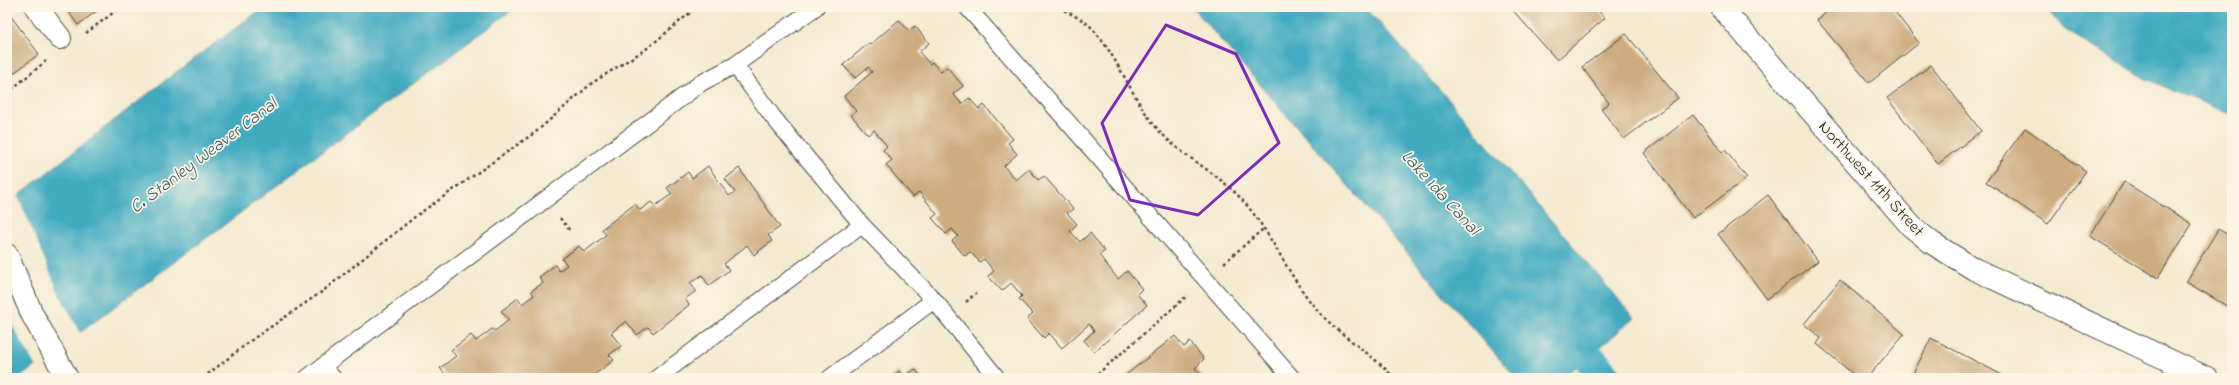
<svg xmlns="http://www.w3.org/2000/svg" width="2239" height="385" viewBox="0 0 2239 385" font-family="'Indie Flower',sans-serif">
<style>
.water{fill:#41aac1;stroke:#366a76}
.pier{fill:#f4ead0}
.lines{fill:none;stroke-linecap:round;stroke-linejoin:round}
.canal{stroke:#41aac1;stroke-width:32}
.building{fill:#cdac80}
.lane-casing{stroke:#494844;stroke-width:18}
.street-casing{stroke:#494844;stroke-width:24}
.path{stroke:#494844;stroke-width:2.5;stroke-dasharray:3 3;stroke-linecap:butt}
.lane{stroke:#fff;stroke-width:16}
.street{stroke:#fff;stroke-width:22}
.marked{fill:none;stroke:#7b2cbf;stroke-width:3;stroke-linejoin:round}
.labels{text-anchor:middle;stroke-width:3.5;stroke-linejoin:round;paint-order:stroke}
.street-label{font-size:17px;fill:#2b2b2b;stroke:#fcf5e5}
.water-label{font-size:18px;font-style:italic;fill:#345e67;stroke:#fcf5e5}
</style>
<rect width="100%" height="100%" fill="#fcf5e5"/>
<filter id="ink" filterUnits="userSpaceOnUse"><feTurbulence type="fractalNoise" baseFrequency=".025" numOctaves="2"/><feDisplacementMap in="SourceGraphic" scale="8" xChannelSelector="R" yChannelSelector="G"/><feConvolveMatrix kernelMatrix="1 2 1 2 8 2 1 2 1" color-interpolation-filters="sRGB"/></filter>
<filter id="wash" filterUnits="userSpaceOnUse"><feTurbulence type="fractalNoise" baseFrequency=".012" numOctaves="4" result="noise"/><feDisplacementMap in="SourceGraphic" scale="16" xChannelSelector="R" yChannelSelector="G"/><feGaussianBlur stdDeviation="0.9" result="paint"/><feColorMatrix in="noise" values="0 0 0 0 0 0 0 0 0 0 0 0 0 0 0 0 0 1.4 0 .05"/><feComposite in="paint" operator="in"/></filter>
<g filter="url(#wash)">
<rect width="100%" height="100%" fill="#f4ead0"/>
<path class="water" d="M 264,7 L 516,7 L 19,378 L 7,378 L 7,204 L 176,72 Z
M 1192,7 L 1365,7 L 1448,99 L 1634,318 L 1589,357 L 1561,378 L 1516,378 Z
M 2046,7 L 2232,7 L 2232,115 L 2144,78 L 2064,29 Z"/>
<path class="pier" d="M 17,194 L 58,292 L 81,334 L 36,367 L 7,316 L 7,201 Z"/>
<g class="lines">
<path class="canal" d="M 1560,325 L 1607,378"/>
</g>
<g id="blocks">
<path class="building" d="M 65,7 L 102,7 L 78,25 Z
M 1510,7 L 1595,7 L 1605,18 L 1557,60 Z
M 1833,7 L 1891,7 L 1919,43 L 1869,83 L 1817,20 Z
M 7,11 L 39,54 L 7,78 Z
M 899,20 L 909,31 L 915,26 L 929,43 L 919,52 L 930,64 L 932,62 L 941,72 L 947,67 L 963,86 L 953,94 L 962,104 L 969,98 L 979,109 L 984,105 L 1013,139 L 1008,143 L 1017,154 L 1004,166 L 1016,180 L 1029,169 L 1038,180 L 1044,176 L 1073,209 L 1067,213 L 1077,224 L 1070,231 L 1080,242 L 1090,233 L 1105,251 L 1099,255 L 1118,279 L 1127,271 L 1142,289 L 1137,294 L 1147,305 L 1094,352 L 1084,340 L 1094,331 L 1089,324 L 1062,348 L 1049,333 L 1044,338 L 1027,319 L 1033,314 L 1019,299 L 1022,296 L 1011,283 L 1002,291 L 988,276 L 994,271 L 984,259 L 980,262 L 970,252 L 965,256 L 952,241 L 958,236 L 952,229 L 946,234 L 932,218 L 937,214 L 919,192 L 913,197 L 886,165 L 892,160 L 883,150 L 887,146 L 874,130 L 868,135 L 851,115 L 856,111 L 844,96 L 872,72 L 868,67 L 855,78 L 843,65 L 869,43 L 870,45 Z
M 1626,34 L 1678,98 L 1624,139 L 1601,109 L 1609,103 L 1582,67 Z
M 1931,65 L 1981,131 L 1938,164 L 1887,98 Z
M 1693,115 L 1722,152 L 1725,150 L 1747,178 L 1693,218 L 1644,153 Z
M 2025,128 L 2086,171 L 2048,224 L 1986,182 Z
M 708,166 L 729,196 L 735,192 L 725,179 L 739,168 L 780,227 L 768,235 L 772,241 L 754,255 L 747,245 L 724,264 L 729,270 L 709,286 L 702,275 L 690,283 L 696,291 L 685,299 L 689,305 L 653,333 L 648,327 L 637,335 L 626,321 L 611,333 L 621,346 L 609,355 L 614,360 L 590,378 L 448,378 L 440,368 L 456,356 L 451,350 L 471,335 L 476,341 L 492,329 L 495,331 L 509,320 L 501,311 L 518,298 L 522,304 L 534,295 L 531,291 L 543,283 L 539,277 L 555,265 L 559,271 L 567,265 L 562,259 L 579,246 L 584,252 L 606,235 L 602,229 L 635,204 L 640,210 L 651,202 L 655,206 L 672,194 L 667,188 L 688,172 L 692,178 Z
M 2124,182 L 2192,224 L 2158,278 L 2090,236 Z
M 1768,195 L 1818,261 L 1767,299 L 1718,234 Z
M 2218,229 L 2232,237 L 2232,309 L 2186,282 Z
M 1840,280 L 1904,334 L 1867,378 L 1858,378 L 1817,344 L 1821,338 L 1804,324 Z
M 1175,336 L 1184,347 L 1190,342 L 1204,359 L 1195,368 L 1204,378 L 1122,378 Z
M 1931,338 L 2004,376 L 2003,378 L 1911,378 Z
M 915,369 L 922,378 L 890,378 L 899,371 L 903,378 Z"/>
</g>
</g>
<g filter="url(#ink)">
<use href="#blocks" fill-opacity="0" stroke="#494844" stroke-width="1"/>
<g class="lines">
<g class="lane-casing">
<path id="lane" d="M 967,7 L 1292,378
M 735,65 L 773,117 L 862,225
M 323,366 L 333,378
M 307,378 L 701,83 L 735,65 L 816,7
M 657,378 L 862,225 L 934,300 L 997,378
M 830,378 L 934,300"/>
</g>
<g class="street-casing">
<path id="street" d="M 36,7 L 60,38
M 1721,7 L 1911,226 L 1932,243 L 1974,269 L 2207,378
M 7,255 L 32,314 L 67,378"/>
</g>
<path class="path" d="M 1059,7 C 1069,14 1082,18 1090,26 C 1121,59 1133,105 1165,137 C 1184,156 1209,169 1229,187 C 1266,219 1283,268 1313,305 C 1336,334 1370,351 1394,378
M 86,33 L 121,7
M 7,93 L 46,61
M 560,218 L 571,232
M 1224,263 L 1263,229
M 966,302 L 976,293
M 203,378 L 253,339 L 323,291 L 416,216 L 537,131 L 592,83 L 649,47 L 697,7
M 1093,378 L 1188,295"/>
<use href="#lane" class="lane"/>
<use href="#street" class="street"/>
</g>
</g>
<path class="marked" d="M 1166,25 L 1236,54 L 1279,143 L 1198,215 L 1130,200 L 1102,123 Z"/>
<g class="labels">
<g class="street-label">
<text transform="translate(1872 178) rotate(48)" y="6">Northwest 11th Street</text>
</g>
<g class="water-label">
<text transform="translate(203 155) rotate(-37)" y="6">C. Stanley Weaver Canal</text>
<text transform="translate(1441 192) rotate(48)" y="6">Lake Ida Canal</text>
</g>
</g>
<rect width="2239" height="385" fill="none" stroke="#fcf5e5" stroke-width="24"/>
</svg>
